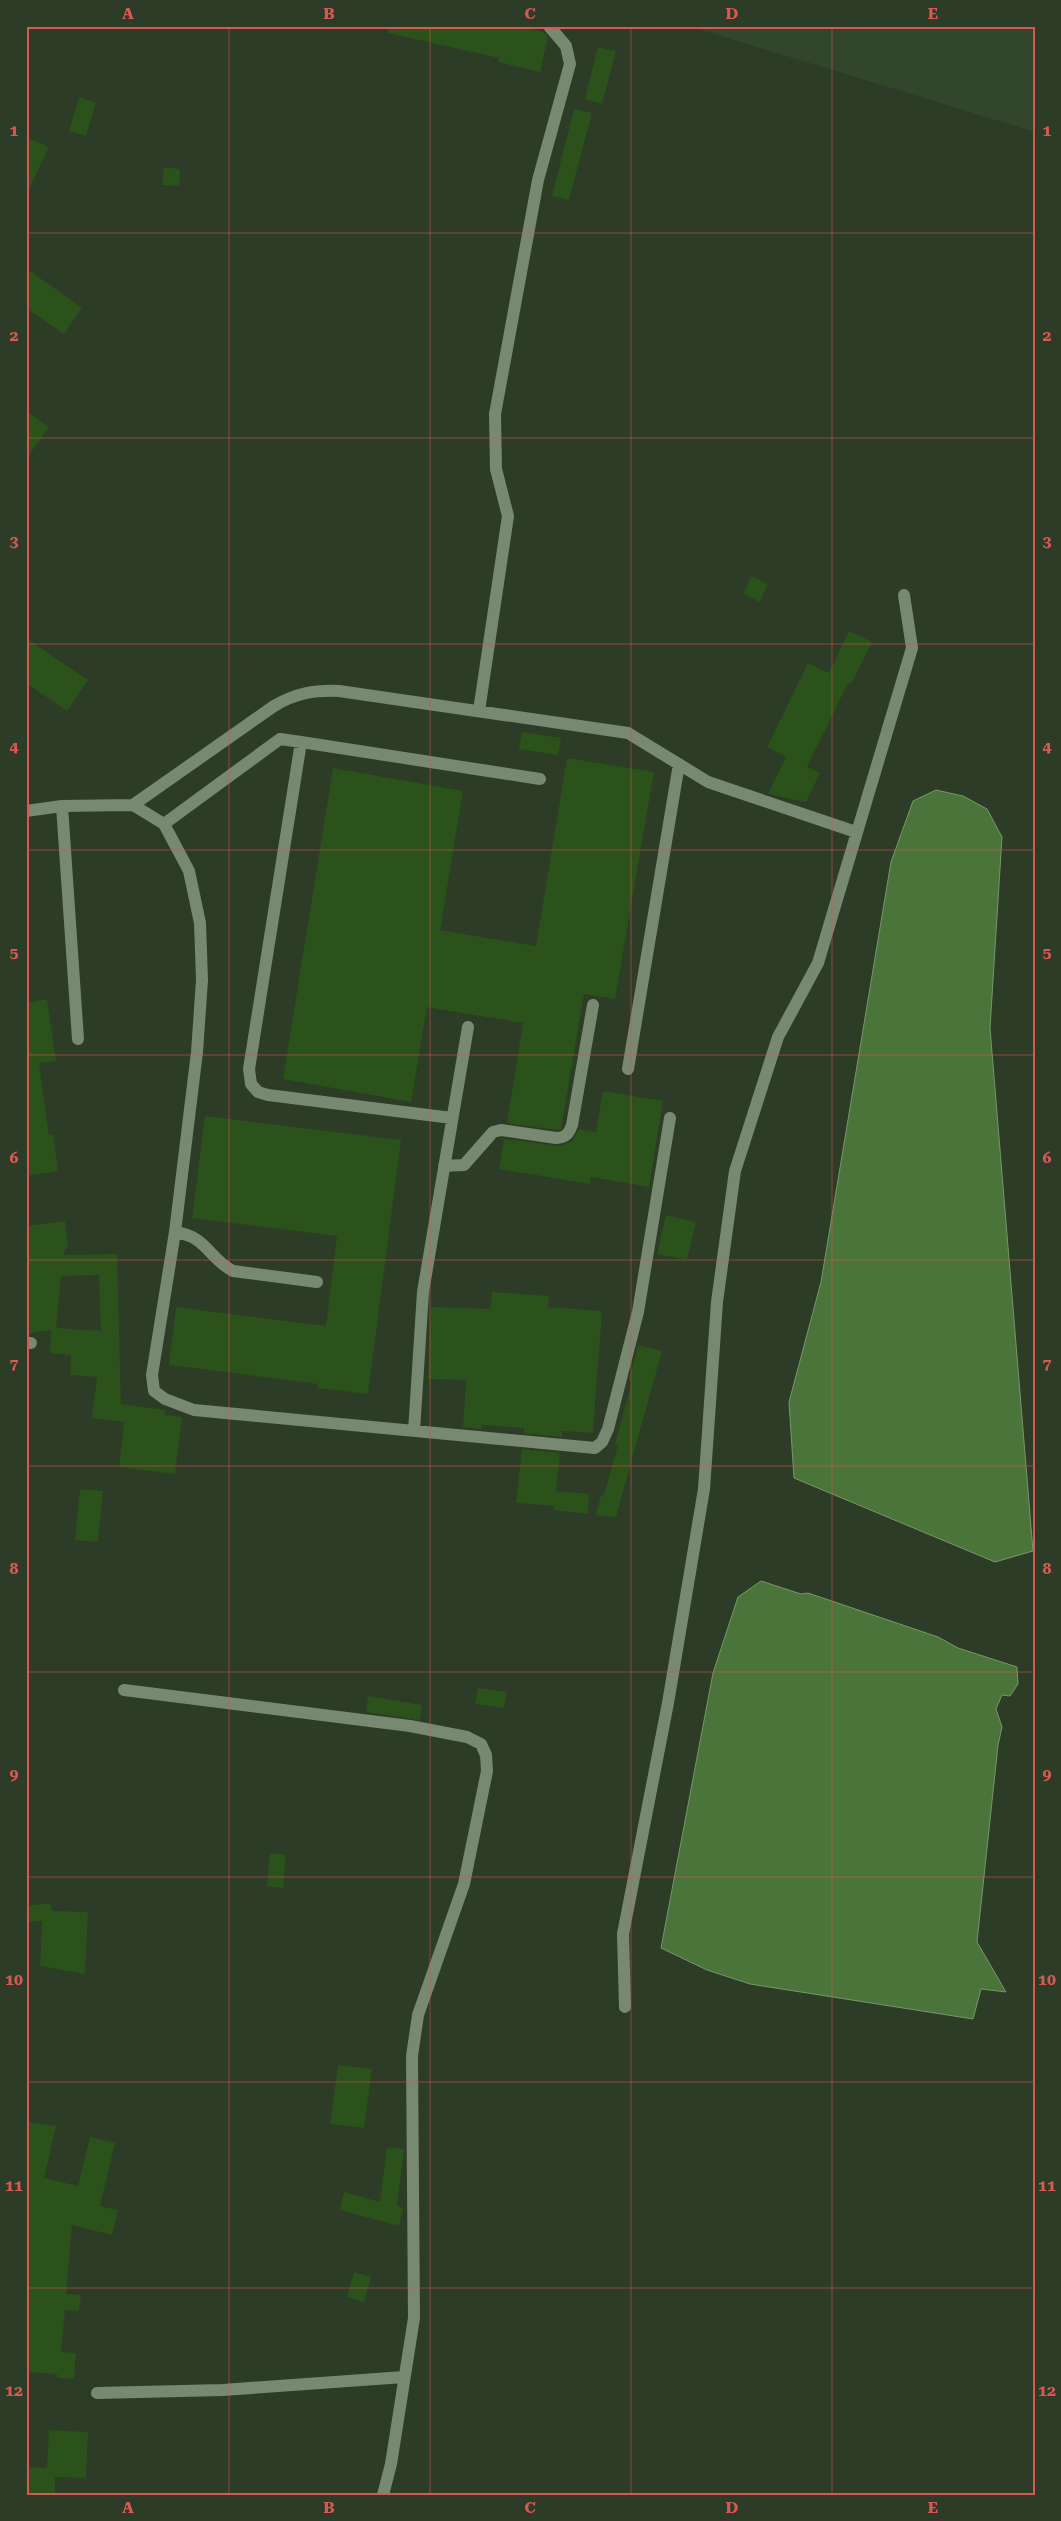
<svg xmlns="http://www.w3.org/2000/svg" width="1061" height="2521" viewBox="0 0 1061 2521" font-family="'Roboto Serif',serif">
<style>
.built{fill:#32462b}
.water{fill:#4b743b;stroke:#77976b}
.building{fill:#2b521a;fill-rule:evenodd}
.lines{fill:none;stroke-linecap:round;stroke-linejoin:round}
.minor{stroke:#778970;stroke-width:12}
.grid{fill:none;stroke:#d85854;stroke-width:1;stroke-opacity:0.55}
.neatline{fill:none;stroke:#d85854;stroke-width:2}
.grid-label{font-size:16px;text-anchor:middle;font-weight:bold;fill:#d85854}
</style>
<rect width="100%" height="100%" fill="#2c3c26"/>
<path class="built" d="M 688,26 L 1035,26 L 1035,132 Z"/>
<path class="water" d="M 936,790 L 963,796 L 987,809 L 1002,837 L 990,1028 L 1033,1551 L 995,1562 L 794,1478 L 789,1402 L 821,1282 L 891,862 L 913,801 Z
M 761,1581 L 801,1594 L 808,1593 L 938,1637 L 958,1648 L 1017,1667 L 1018,1684 L 1010,1696 L 1002,1695 L 996,1709 L 1002,1727 L 998,1745 L 977,1942 L 1006,1992 L 981,1989 L 973,2019 L 750,1984 L 707,1970 L 661,1948 L 713,1673 L 738,1597 Z"/>
<path class="building" d="M 389,26 L 520,26 L 543,32 L 548,37 L 540,72 L 498,62 L 499,58 L 388,33 Z
M 598,47 L 616,51 L 602,104 L 585,99 Z
M 79,97 L 96,103 L 86,136 L 69,131 Z
M 574,109 L 592,113 L 569,200 L 552,196 Z
M 26,137 L 49,147 L 26,195 Z
M 164,167 L 180,169 L 179,186 L 162,185 Z
M 26,268 L 82,308 L 64,334 L 26,308 Z
M 26,411 L 49,427 L 26,459 Z
M 752,576 L 768,584 L 759,602 L 743,593 Z
M 849,631 L 872,642 L 851,684 L 848,683 L 807,767 L 820,773 L 806,802 L 768,794 L 786,757 L 767,747 L 808,663 L 829,673 Z
M 26,638 L 88,680 L 67,711 L 26,683 Z
M 522,732 L 561,738 L 558,755 L 519,749 Z
M 567,758 L 654,772 L 615,999 L 584,994 L 561,1129 L 556,1130 L 507,1123 L 523,1023 L 427,1007 L 411,1102 L 283,1079 L 333,768 L 463,791 L 440,930 L 536,946 Z
M 47,999 L 56,1061 L 39,1063 L 49,1135 L 53,1134 L 58,1171 L 26,1176 L 26,1003 Z
M 603,1091 L 663,1101 L 649,1187 L 591,1177 L 590,1184 L 499,1169 L 504,1139 L 560,1146 L 572,1141 L 579,1129 L 596,1132 Z
M 205,1116 L 401,1140 L 368,1394 L 318,1388 L 318,1384 L 169,1365 L 176,1307 L 326,1326 L 337,1236 L 192,1218 Z
M 666,1215 L 696,1222 L 687,1260 L 657,1254 Z
M 65,1221 L 68,1246 L 63,1255 L 117,1254 L 121,1404 L 165,1410 L 165,1415 L 182,1417 L 175,1474 L 119,1467 L 124,1422 L 92,1418 L 97,1377 L 70,1375 L 71,1355 L 50,1353 L 51,1330 L 26,1334 L 26,1226 ZM 99,1275 L 101,1331 L 56,1328 L 61,1276 Z
M 492,1292 L 549,1296 L 548,1307 L 602,1311 L 593,1433 L 562,1431 L 562,1437 L 524,1433 L 524,1428 L 482,1425 L 482,1429 L 463,1427 L 466,1380 L 428,1379 L 431,1307 L 490,1309 Z
M 638,1345 L 662,1351 L 616,1517 L 596,1515 L 601,1495 L 604,1495 L 618,1445 L 615,1444 L 632,1381 L 629,1380 Z
M 522,1449 L 560,1453 L 556,1491 L 589,1494 L 588,1514 L 554,1510 L 555,1506 L 516,1503 Z
M 80,1489 L 103,1491 L 98,1542 L 75,1540 Z
M 478,1688 L 507,1692 L 504,1708 L 475,1704 Z
M 368,1696 L 422,1705 L 420,1720 L 366,1712 Z
M 270,1853 L 286,1855 L 283,1888 L 267,1886 Z
M 50,1903 L 52,1911 L 88,1912 L 85,1974 L 40,1966 L 42,1921 L 26,1922 L 26,1906 Z
M 338,2065 L 372,2069 L 364,2128 L 330,2124 Z
M 26,2122 L 56,2126 L 44,2178 L 78,2186 L 90,2137 L 115,2143 L 100,2206 L 118,2210 L 112,2235 L 72,2225 L 66,2294 L 81,2295 L 79,2311 L 65,2310 L 61,2352 L 76,2353 L 74,2379 L 57,2378 L 57,2374 L 26,2372 Z
M 387,2147 L 404,2149 L 397,2206 L 403,2208 L 399,2226 L 340,2210 L 344,2192 L 380,2202 Z
M 354,2272 L 371,2277 L 364,2302 L 347,2297 Z
M 49,2430 L 88,2432 L 86,2478 L 55,2477 L 55,2495 L 26,2495 L 26,2467 L 47,2468 Z"/>
<g class="lines">
<path class="minor" d="M 479,711 L 508,516 L 496,469 L 495,414 L 538,180 L 570,64 L 566,46 L 549,26
M 301,742 L 540,779
M 133,805 L 274,706 C 296,693 314,690 339,691 L 628,733 L 708,782 L 856,832
M 62,806 L 78,1039
M 26,811 L 62,806 L 133,805 L 164,824 L 189,871 L 200,923 L 202,980 L 197,1052 L 175,1232 L 152,1375 L 154,1391 L 165,1399 L 194,1410 L 595,1448 L 602,1442 L 608,1429 L 638,1312 L 670,1118
M 164,824 L 280,739 L 301,742 L 249,1069 L 251,1084 L 258,1092 L 268,1095 L 452,1118
M 628,1069 L 679,764
M 444,1166 L 464,1165 L 493,1132 L 501,1130 L 556,1138 C 566,1138 569,1133 572,1125 L 593,1005
M 175,1232 C 208,1237 207,1257 233,1271 L 317,1282
M 26,1343 L 31,1343
M 414,1431 L 423,1292 L 468,1027
M 124,1690 L 410,1726 L 467,1737 L 481,1744 L 486,1755 L 487,1771 L 464,1884 L 418,2015 L 412,2056 L 414,2318 L 391,2464 L 383,2495
M 625,2007 L 623,1934 L 668,1703 L 704,1489 L 717,1302 L 735,1171 L 778,1037 L 818,963 L 912,648 L 904,595
M 97,2393 L 223,2390 L 404,2377"/>
</g>
<path class="grid" d="M 229,26 L 229,2495M 430,26 L 430,2495M 631,26 L 631,2495M 832,26 L 832,2495M 26,233 L 1035,233M 26,438 L 1035,438M 26,644 L 1035,644M 26,850 L 1035,850M 26,1055 L 1035,1055M 26,1260 L 1035,1260M 26,1466 L 1035,1466M 26,1672 L 1035,1672M 26,1877 L 1035,1877M 26,2082 L 1035,2082M 26,2288 L 1035,2288"/>
<rect width="1061" height="2521" fill="none" stroke="#2c3c26" stroke-width="55"/>
<rect x="28" y="28" width="1006" height="2466" class="neatline"/>
<g class="grid-label">
<text x="128" y="19">A</text>
<text x="329" y="19">B</text>
<text x="530" y="19">C</text>
<text x="732" y="19">D</text>
<text x="933" y="19">E</text>
<text x="14" y="136">1</text>
<text x="1047" y="136">1</text>
<text x="14" y="341">2</text>
<text x="1047" y="341">2</text>
<text x="14" y="547">3</text>
<text x="1047" y="547">3</text>
<text x="14" y="752">4</text>
<text x="1047" y="752">4</text>
<text x="14" y="958">5</text>
<text x="1047" y="958">5</text>
<text x="14" y="1163">6</text>
<text x="1047" y="1163">6</text>
<text x="14" y="1369">7</text>
<text x="1047" y="1369">7</text>
<text x="14" y="1574">8</text>
<text x="1047" y="1574">8</text>
<text x="14" y="1780">9</text>
<text x="1047" y="1780">9</text>
<text x="14" y="1985">10</text>
<text x="1047" y="1985">10</text>
<text x="14" y="2191">11</text>
<text x="1047" y="2191">11</text>
<text x="14" y="2396">12</text>
<text x="1047" y="2396">12</text>
<text x="128" y="2513">A</text>
<text x="329" y="2513">B</text>
<text x="530" y="2513">C</text>
<text x="732" y="2513">D</text>
<text x="933" y="2513">E</text>
</g>
</svg>
